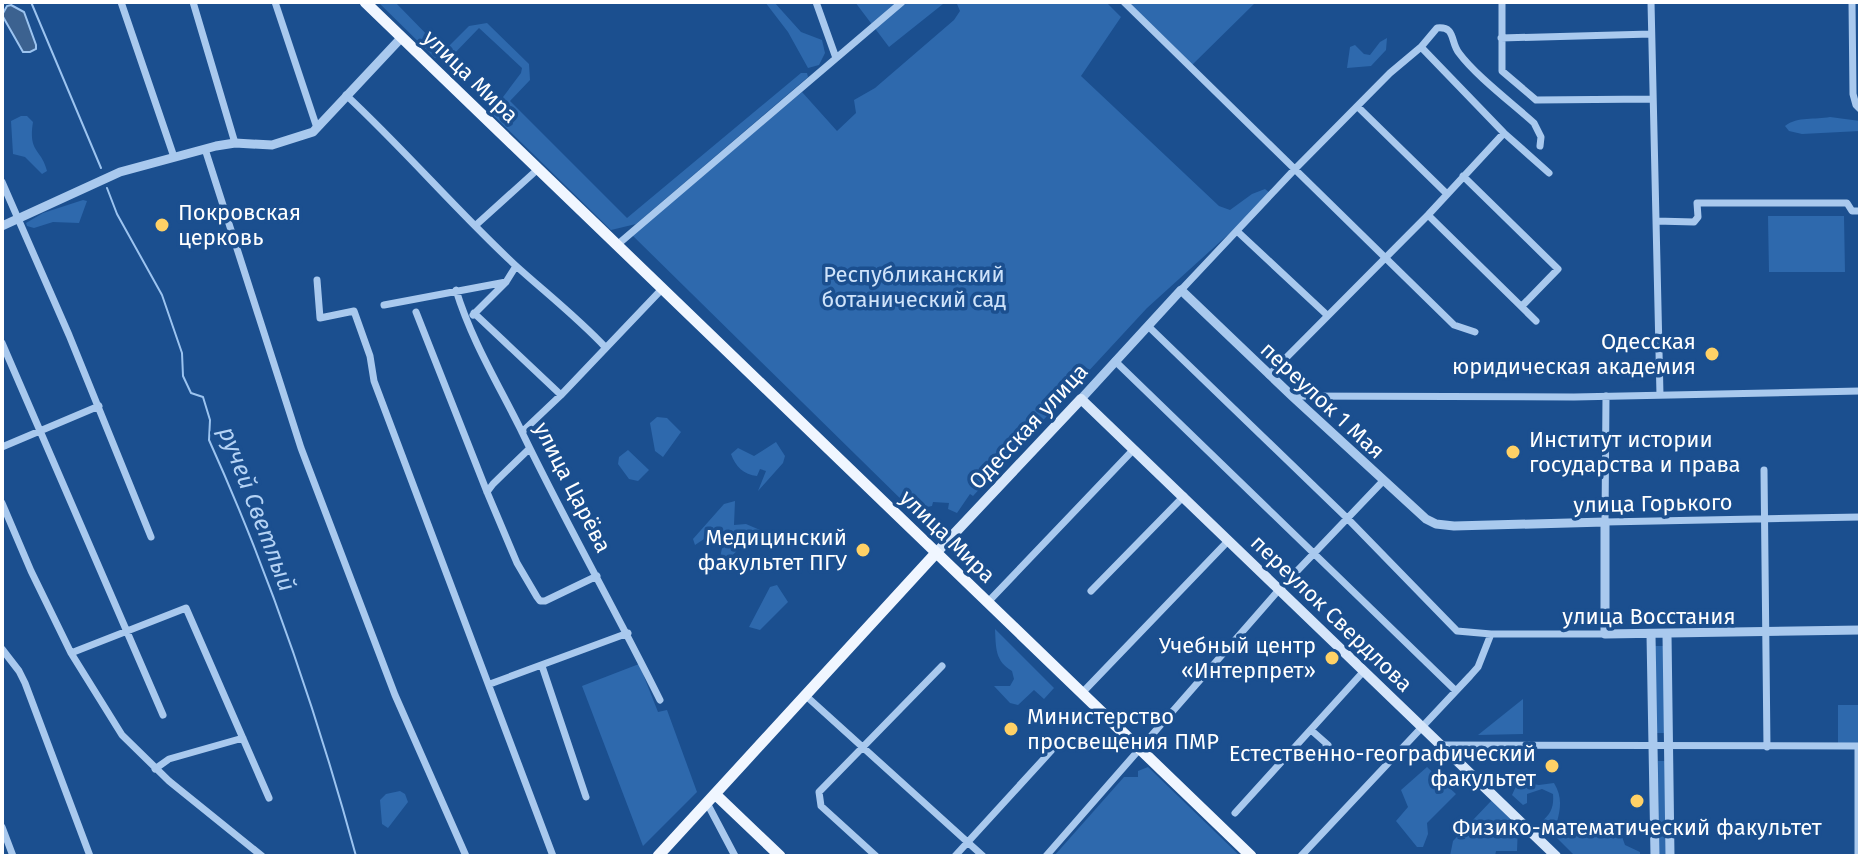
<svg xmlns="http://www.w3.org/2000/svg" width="1862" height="858" viewBox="0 0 1862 858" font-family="'Fira Sans',sans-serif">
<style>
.green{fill:#2e69ad}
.water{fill:#3c6290;stroke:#9cc4f0;stroke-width:2}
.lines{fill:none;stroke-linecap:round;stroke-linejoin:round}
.stream{stroke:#9cc4f0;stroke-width:2}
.minor{stroke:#a9c9ee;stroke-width:7}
.tertiary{stroke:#a9c9ee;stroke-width:9}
.secondary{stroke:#d6e6fa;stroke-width:10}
.primary{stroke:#f0f6ff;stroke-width:11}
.poi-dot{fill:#ffd166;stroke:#1b4f8f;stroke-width:3}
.labels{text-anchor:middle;stroke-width:7;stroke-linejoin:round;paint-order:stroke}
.street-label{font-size:22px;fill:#fff;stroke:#1b4f8f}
.poi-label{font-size:22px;fill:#fff;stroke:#1b4f8f;text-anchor:end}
.park-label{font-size:22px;fill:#cfe3fa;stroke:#1b4f8f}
.water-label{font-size:24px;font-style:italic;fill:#b5d3f5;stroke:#1b4f8f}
</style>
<rect width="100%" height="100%" fill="#1b4f8f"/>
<path class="green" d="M 378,2 L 395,2 L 436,44 L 448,47 L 469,26 L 487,23 L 529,64 L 530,80 L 510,101 L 627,218 L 801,73 L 807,73 L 808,77 L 636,224 L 611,230 L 491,113 L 521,73 L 522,68 L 479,28 L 450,58 L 435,58 Z
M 765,2 L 774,2 L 801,32 L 822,40 L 825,53 L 819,65 L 808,68 L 788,32 Z
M 855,2 L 1106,2 L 1121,17 L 1081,76 L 1219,206 L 1230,210 L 1252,194 L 1265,189 L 1270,193 L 1263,203 L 1147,308 L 973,496 L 970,494 L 957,513 L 948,509 L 949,503 L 933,502 L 932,506 L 912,510 L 632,235 L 802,92 L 837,131 L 856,113 L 854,100 L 875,88 L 954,20 L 960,11 L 957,4 L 943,4 L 889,47 Z
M 1124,2 L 1256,2 L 1191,66 Z
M 1387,38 L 1386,50 L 1371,66 L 1347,68 L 1350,47 L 1355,45 L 1364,54 L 1370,55 L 1380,42 Z
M 21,116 L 27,116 L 33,122 C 28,153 41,148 47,171 L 42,174 L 25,157 L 13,154 L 11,121 Z
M 1830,117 L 1860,121 L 1860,131 L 1802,134 L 1789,131 L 1785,126 C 1798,116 1815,120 1830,117 Z
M 83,200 L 87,201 L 79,223 L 53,222 L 34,228 L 27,226 L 26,223 L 43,213 Z
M 1768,216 L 1844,216 L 1845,272 L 1769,272 Z
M 657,417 L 667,418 L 681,432 L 663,457 L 655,451 L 650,423 Z
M 776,442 L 785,456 L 783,463 L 758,491 L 766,471 L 760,469 L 757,476 C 744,475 735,466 731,454 L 738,448 L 754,456 Z
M 628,450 L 649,470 L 638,481 L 629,479 L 618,464 L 619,457 Z
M 735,501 L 734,525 L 746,524 L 760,530 L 727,560 L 720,558 L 723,543 L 707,537 L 695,545 L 693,539 L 724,504 Z
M 777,585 L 788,602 L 760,630 L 749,627 L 770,587 Z
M 995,629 L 1054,688 L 1044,699 L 1034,690 L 1018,705 L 1010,703 L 994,686 L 1010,686 L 1014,679 L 1012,671 C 995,661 996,648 995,629 Z
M 1655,646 L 1664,646 L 1665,733 L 1656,733 Z
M 639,664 L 658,712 L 667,710 L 697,792 L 643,846 L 582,686 Z
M 1523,699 L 1523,734 L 1478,735 Z
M 1838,705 L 1860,705 L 1860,743 L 1838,743 Z
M 1658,761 L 1666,761 L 1667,856 L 1659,856 Z
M 1148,767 L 1240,856 L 1054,856 L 1124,777 L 1138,777 L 1138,771 Z
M 1427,767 L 1456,794 L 1427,823 L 1428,834 L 1423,847 L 1417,847 L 1396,821 L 1408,807 L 1401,790 Z
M 1518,782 L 1539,785 L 1554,783 C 1562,796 1561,807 1557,822 L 1575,829 L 1596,828 L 1601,833 L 1621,834 L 1625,845 L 1640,852 L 1640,856 L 1575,856 L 1541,822 C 1551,814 1554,807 1553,794 L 1542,789 L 1527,794 L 1527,803 L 1523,805 L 1512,795 Z
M 400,791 L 405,794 L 408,802 L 388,828 L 382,824 L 380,800 L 386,794 Z
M 1492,800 L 1518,825 L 1517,851 L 1496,851 L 1495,856 L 1450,856 L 1453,841 Z"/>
<path class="water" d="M 11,5 L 24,12 L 36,45 L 36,49 L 30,52 L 23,52 L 2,15 L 7,6 Z"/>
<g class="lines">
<path class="stream" d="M 31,2 L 101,168
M 107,188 L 117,214 L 162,295 L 182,353 L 183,376 L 191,393 L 203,397 L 210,420 L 209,440 C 270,575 317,713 356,856"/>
<path class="minor" d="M 121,2 L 174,157
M 193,2 L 235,143
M 275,2 L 317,128
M 816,2 L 836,58
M 1124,2 L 1454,325 L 1475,332
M 1502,2 L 1502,71 L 1536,100 L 1653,99
M 1651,2 L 1660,395
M 1852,2 L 1853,94 L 1856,105 L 1860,109
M 1501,38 L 1651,34
M 1421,47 L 1504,133 L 1549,173
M 346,95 C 405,150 457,211 515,265 C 546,293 578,318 606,348
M 1358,107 L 1446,193
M 205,149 L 301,448 L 395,695 L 466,856
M 1463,176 L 1558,269 L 1522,306
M 2,182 L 69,335 L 151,537
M 1428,215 L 1536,321
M 1656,221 L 1694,222 L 1698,217 L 1697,203 L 1847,203 L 1852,211 L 1860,211
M 476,225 L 538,169
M 1238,232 L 1327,315
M 617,245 L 902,2
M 317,280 L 320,318 L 354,311 L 370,356 L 374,381 L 553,856
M 456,290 C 471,339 497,382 520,428 C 564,520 615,609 660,700
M 1181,290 L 1294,170 L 1390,73 L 1421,47 L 1437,28 C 1456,26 1450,42 1459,53 C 1475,75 1513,104 1534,123 L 1541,137 L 1540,146
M 384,305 L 506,282
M 416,312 L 487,492 L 517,563 L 537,597 L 540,601 L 545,601 L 597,576
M 474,313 L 561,395
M 473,315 L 506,282 L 516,266
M 1148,326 L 1347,518 L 1457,631 L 1491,634 L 1605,634
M 2,343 L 163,715
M 1115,361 L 1456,691
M 1269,375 L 1428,215 L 1504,133
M 1292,396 L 1574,397 L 1860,391
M 1606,396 L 1605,522 L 1860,517
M 522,432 L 561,395 L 662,289
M 2,447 L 99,406
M 1764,470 L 1767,747
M 487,492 L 493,484 L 528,450
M 2,503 L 31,571 L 71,653 L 122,735 L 169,781 L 262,856
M 1091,591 L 1184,496
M 988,602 L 1134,449
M 2,649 L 19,671 L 25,683 L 90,856
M 71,653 L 186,608 L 269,798
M 542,666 L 586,797
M 490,684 L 628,633
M 1082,693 L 1229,540
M 805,695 L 983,856
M 1311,730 L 1328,745 L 1313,760
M 1442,745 L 1860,746
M 1858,746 L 1858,856
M 155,769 L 169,759 L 243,738
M 707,803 L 735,856
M 1235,813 L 1363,672
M 2,827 L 13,856
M 876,856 L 821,806 L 819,792 L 942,666
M 955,856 L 1051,751
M 1046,856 L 1277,592 L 1383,481
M 1301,856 L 1470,676 L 1478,667 L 1491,634"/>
<path class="tertiary" d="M 2,226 L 120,172 L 216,146 L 235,143 L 272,145 L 313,132 L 402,37
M 1081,399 L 1181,290 L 1292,396 L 1426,519 L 1436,524 L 1454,526 L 1605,522 L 1605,634 L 1860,630
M 1667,634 L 1670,856
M 1651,635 L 1655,856"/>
<path class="secondary" d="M 936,553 L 1081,399 L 1556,856"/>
<path class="primary" d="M 365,2 L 1251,856
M 715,794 L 780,856
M 658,856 L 936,553"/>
</g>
<g class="poi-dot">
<circle cx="162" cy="225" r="8"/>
<circle cx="1712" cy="354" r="8"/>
<circle cx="1513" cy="452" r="8"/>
<circle cx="863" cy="550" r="8"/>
<circle cx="1332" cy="658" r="8"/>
<circle cx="1011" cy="729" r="8"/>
<circle cx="1552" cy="766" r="8"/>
<circle cx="1637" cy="801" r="8"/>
</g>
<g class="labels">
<g class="street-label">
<text transform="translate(471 76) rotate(44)" y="8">улица Мира</text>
<text transform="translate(1323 400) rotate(43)" y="8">переулок 1 Мая</text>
<text transform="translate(1028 426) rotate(-47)" y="8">Одесская улица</text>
<text transform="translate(573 487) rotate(63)" y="8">улица Царёва</text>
<text transform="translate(1653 503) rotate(-1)" y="8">улица Горького</text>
<text transform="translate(948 536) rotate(44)" y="8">улица Мира</text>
<text transform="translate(1332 613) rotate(44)" y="8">переулок Свердлова</text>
<text x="1649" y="624">улица Восстания</text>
</g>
<g class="poi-label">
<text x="178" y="220" text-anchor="start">Покровская<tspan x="178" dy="25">церковь</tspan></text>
<text x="1696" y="349">Одесская<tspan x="1696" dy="25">юридическая академия</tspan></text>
<text x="1529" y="447" text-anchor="start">Институт истории<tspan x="1529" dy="25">государства и права</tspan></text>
<text x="847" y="545">Медицинский<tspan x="847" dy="25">факультет ПГУ</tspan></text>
<text x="1316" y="653">Учебный центр<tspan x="1316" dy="25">«Интерпрет»</tspan></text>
<text x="1027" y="724" text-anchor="start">Министерство<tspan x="1027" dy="25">просвещения ПМР</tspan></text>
<text x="1536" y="761">Естественно-географический<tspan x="1536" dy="25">факультет</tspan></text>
<text x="1637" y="835" text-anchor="middle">Физико-математический факультет</text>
</g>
<g class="park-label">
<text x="914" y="282">Республиканский<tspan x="914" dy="25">ботанический сад</tspan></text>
</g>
<g class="water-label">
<text transform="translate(257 509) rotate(69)" y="8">ручей Светлый</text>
</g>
</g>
<rect width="1862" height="858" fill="none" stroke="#ffffff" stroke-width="8"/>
</svg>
